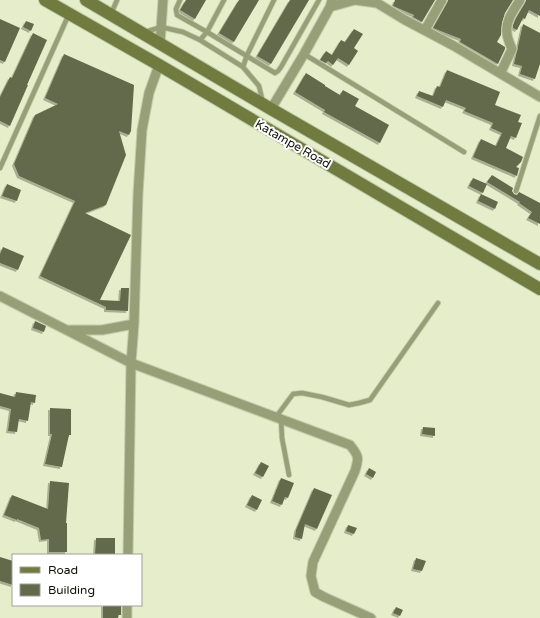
<svg xmlns="http://www.w3.org/2000/svg" width="540" height="618" viewBox="0 0 540 618" font-family="'Varela Round',sans-serif">
<style>
.building{fill:#63694b;filter:url(#shadow)}
.lines{fill:none;stroke-linecap:round;stroke-linejoin:round}
.lane-casing{stroke:#c3caaa;stroke-width:6}
.street-casing{stroke:#c3caaa;stroke-width:11}
.secondary-casing{stroke:#c3caaa;stroke-width:14}
.lane{stroke:#979f78;stroke-width:4.5}
.street{stroke:#979f78;stroke-width:9}
.secondary{stroke:#717b3f;stroke-width:12}
.labels{text-anchor:middle;stroke-width:4;stroke-linejoin:round;paint-order:stroke}
.street-label{font-size:12px;fill:#0e1005;stroke:#fff}
</style>
<defs>
<filter id="shadow"><feDropShadow dx="-2" dy="2" stdDeviation="0" flood-color="#0004"/></filter>
</defs>
<rect width="100%" height="100%" fill="#e5edca"/>
<path class="building" d="M 186,0 L 206,0 L 195,19 L 180,10 Z
M 239,0 L 259,0 L 234,42 L 219,33 Z
M 290,0 L 309,0 L 271,64 L 257,56 Z
M 395,0 L 435,0 L 422,22 L 413,17 L 414,15 L 393,6 Z
M 448,0 L 513,0 L 505,13 L 502,23 L 501,35 L 497,42 L 505,47 L 505,49 L 498,64 L 460,42 L 461,39 L 433,28 L 447,3 Z
M 526,0 L 540,0 L 540,16 L 529,10 L 525,19 L 523,18 L 517,30 L 513,28 L 513,25 L 516,18 L 525,3 Z
M 0,19 L 20,28 L 5,62 L 0,60 Z
M 26,21 L 34,24 L 31,31 L 23,27 Z
M 523,24 L 540,33 L 540,64 L 535,79 L 520,74 L 522,66 L 514,64 Z
M 354,29 L 363,34 L 354,48 L 358,51 L 349,65 L 338,58 L 333,65 L 328,61 L 326,63 L 320,60 L 326,51 L 332,55 L 341,40 L 345,42 Z
M 33,33 L 47,40 L 27,85 L 28,85 L 10,126 L 0,121 L 0,97 L 10,77 L 12,78 Z
M 64,54 L 134,85 L 131,131 L 129,135 L 119,131 L 126,155 L 106,205 L 85,213 L 131,235 L 100,300 L 120,301 L 121,288 L 129,288 L 128,311 L 106,310 L 106,307 L 40,276 L 75,201 L 19,176 L 14,164 L 35,115 L 58,104 L 45,98 Z
M 447,70 L 500,92 L 495,105 L 521,115 L 518,122 L 522,123 L 516,138 L 511,136 L 506,148 L 523,157 L 521,162 L 516,167 L 519,168 L 517,176 L 473,157 L 481,139 L 496,146 L 502,133 L 491,128 L 493,123 L 464,111 L 466,108 L 446,100 L 443,107 L 417,96 L 419,91 L 433,96 L 437,86 L 440,87 Z
M 306,73 L 325,85 L 325,86 L 340,95 L 343,90 L 359,99 L 355,106 L 389,125 L 380,143 L 324,112 L 325,110 L 295,92 Z
M 492,175 L 513,188 L 512,191 L 514,194 L 517,195 L 519,192 L 540,203 L 540,224 L 528,218 L 532,212 L 519,203 L 520,202 L 487,182 Z
M 473,178 L 487,184 L 483,193 L 469,186 Z
M 7,184 L 21,190 L 17,201 L 2,196 Z
M 481,194 L 498,202 L 495,209 L 478,201 Z
M 3,247 L 24,256 L 18,270 L 0,263 L 0,254 Z
M 35,321 L 46,326 L 44,332 L 33,328 Z
M 16,392 L 36,395 L 35,403 L 31,402 L 28,421 L 19,419 L 17,432 L 8,431 L 11,409 L 0,406 L 0,393 L 15,397 Z
M 50,408 L 71,409 L 71,435 L 69,435 L 62,467 L 45,464 L 52,434 L 50,434 Z
M 423,427 L 435,428 L 435,436 L 422,434 Z
M 261,462 L 269,466 L 263,477 L 255,473 Z
M 369,468 L 376,472 L 373,478 L 366,474 Z
M 281,478 L 294,483 L 288,498 L 285,497 L 282,505 L 272,501 Z
M 50,481 L 69,483 L 66,523 L 67,523 L 67,552 L 49,552 L 49,539 L 41,540 L 39,528 L 17,519 L 17,520 L 4,515 L 12,495 L 48,509 Z
M 314,488 L 332,495 L 317,529 L 305,524 L 302,539 L 295,537 L 296,530 Z
M 252,495 L 262,500 L 257,510 L 247,505 Z
M 348,525 L 357,528 L 354,534 L 346,531 Z
M 96,538 L 115,538 L 115,555 L 95,555 Z
M 0,557 L 13,561 L 13,585 L 0,581 Z
M 416,558 L 426,561 L 422,571 L 413,569 Z
M 103,605 L 121,605 L 121,615 L 118,615 L 118,618 L 103,618 Z
M 396,607 L 403,610 L 400,616 L 393,613 Z"/>
<g class="lines">
<g class="lane-casing">
<path id="lane" d="M 180,0 L 176,9 L 177,15 L 207,32 L 275,73 L 278,71 L 281,67 L 319,0
M 111,14 L 117,0
M 145,32 L 161,27 L 183,32 L 200,40 L 243,67 L 259,86 L 263,103
M 200,40 L 207,32 L 224,0
M 304,54 L 464,152
M 243,67 L 247,55 L 274,0
M 0,168 L 69,14
M 516,191 L 540,116
M 276,417 L 293,394 L 302,393 L 322,397 L 349,405 L 359,403 L 370,400 L 438,303
M 281,419 L 282,438 L 289,475"/>
</g>
<g class="street-casing">
<path id="street" d="M 330,7 L 355,0 L 377,3 L 405,20 L 454,46 L 540,97
M 425,30 L 442,0
M 160,44 L 163,0
M 501,72 L 512,49 C 510,44 507,38 507,33 C 505,21 514,10 520,0
M 271,109 L 304,54 L 330,7 L 332,0
M 0,296 L 131,363 L 350,445 C 359,456 359,458 355,471 L 313,562 L 311,576 L 315,592 L 324,597 L 371,618
M 70,330 L 102,330 L 134,324
M 128,555 L 131,363 L 134,324 L 138,194 L 142,130 L 149,93 L 159,65
M 127,618 L 127,605"/>
</g>
<g class="secondary-casing">
<path id="secondary" d="M 45,0 L 159,65 L 540,289
M 86,0 L 271,109 L 540,264"/>
</g>
<use href="#lane" class="lane"/>
<use href="#street" class="street"/>
<use href="#secondary" class="secondary"/>
</g>
<g class="labels">
<g class="street-label">
<text transform="translate(293 144) rotate(30)" y="4">Katampe Road</text>
</g>
</g>
<rect x="12" y="554" width="130" height="52" fill="#ffffff" stroke="#9f9f9b"/>
<rect x="20" y="567" width="20" height="6" fill="#717b3f" stroke="#9f9f9b"/>
<text x="48" y="574" font-size="12" fill="#0e1005">Road</text>
<rect x="20" y="584" width="20" height="12" fill="#63694b" stroke="#9f9f9b"/>
<text x="48" y="594" font-size="12" fill="#0e1005">Building</text>
</svg>
